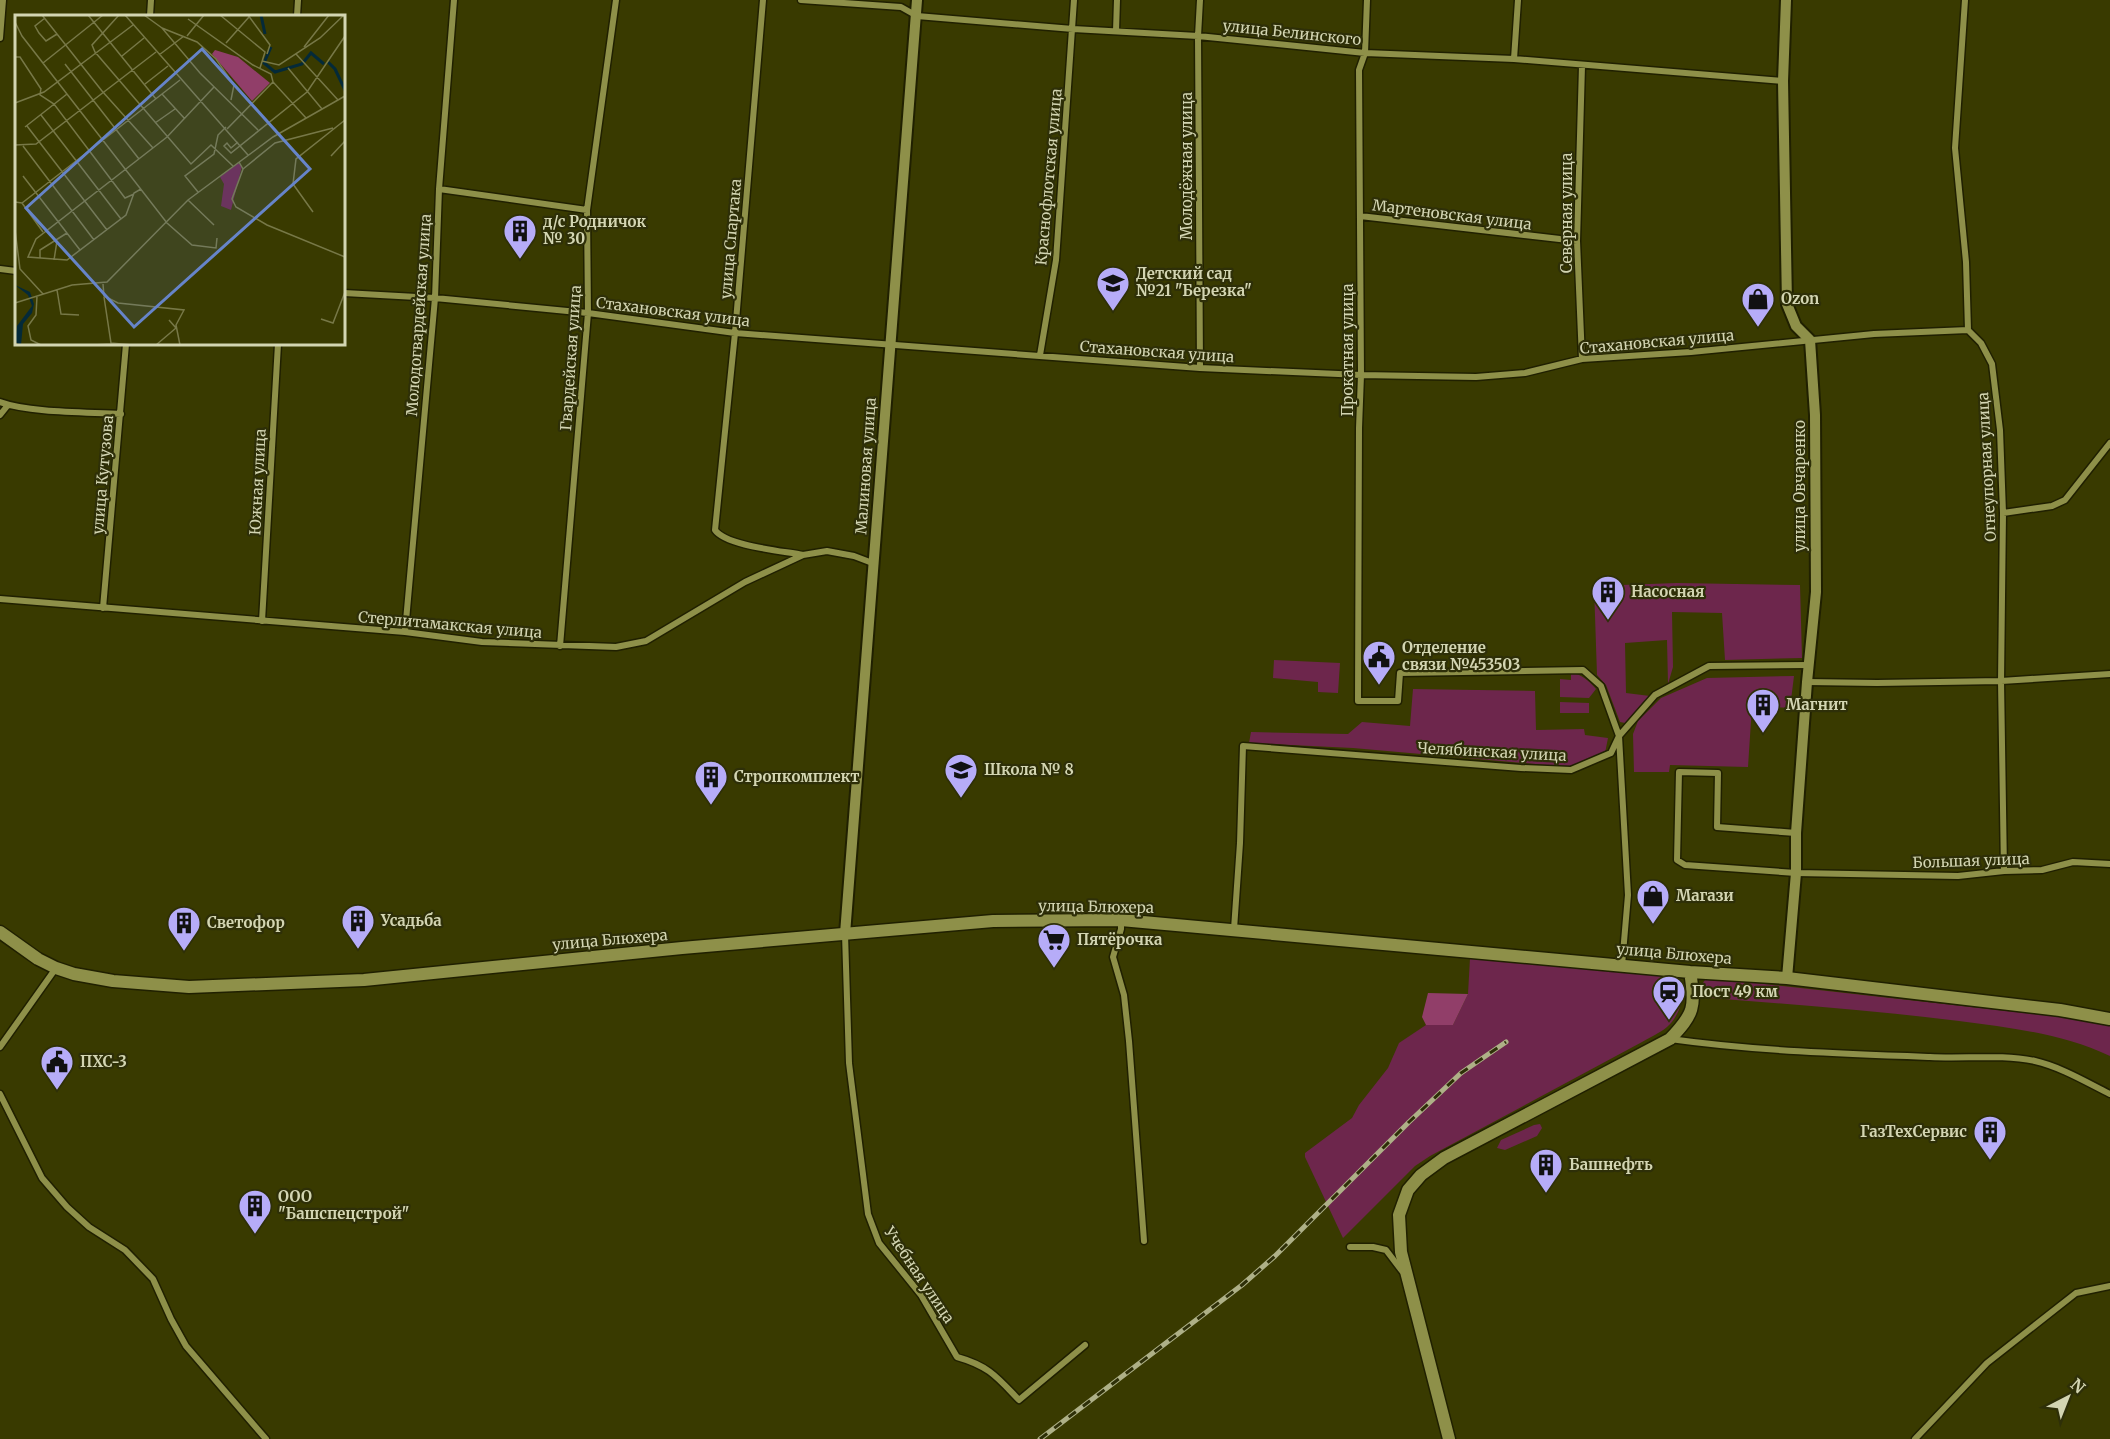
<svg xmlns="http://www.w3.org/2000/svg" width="2110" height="1439" viewBox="0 0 2110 1439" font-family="Merriweather,serif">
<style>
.green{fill:#6d264c}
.forest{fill:#913e69}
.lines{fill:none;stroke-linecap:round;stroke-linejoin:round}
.minor-casing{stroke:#202000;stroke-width:9}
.tertiary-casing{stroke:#202000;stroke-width:14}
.secondary-casing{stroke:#202000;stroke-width:15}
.minor{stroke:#8e9049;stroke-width:6}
.tertiary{stroke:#8e9049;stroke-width:10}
.secondary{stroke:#8e9049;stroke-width:12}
.rail-casing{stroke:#aeb087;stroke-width:5}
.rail{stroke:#2e2f08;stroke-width:3;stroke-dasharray:9;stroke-linecap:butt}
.labels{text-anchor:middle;stroke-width:4.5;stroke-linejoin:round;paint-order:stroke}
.street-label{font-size:15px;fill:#d3d5b2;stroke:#2e2f08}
.poi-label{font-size:15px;font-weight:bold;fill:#d3d5b2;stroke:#2e2f08;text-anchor:start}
.inset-river{fill:none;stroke:#042a39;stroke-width:3}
.inset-road{fill:none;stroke:#777847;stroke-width:1.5}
.view{fill:#6684c9;fill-opacity:0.15;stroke:#6684c9;stroke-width:3}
.inset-edge{fill:none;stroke:#d3d5b2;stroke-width:3}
</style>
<rect width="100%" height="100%" fill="#393a00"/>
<path class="green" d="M 1677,583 L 1800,585 L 1802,658 L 1725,660 L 1722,613 L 1672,612 L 1673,667 L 1668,684 L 1667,640 L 1625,643 L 1626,693 L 1650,696 L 1625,723 L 1620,722 L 1606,685 L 1597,675 L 1594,586 Z
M 1274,660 L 1340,663 L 1338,693 L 1318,692 L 1318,682 L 1273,678 Z
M 1571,673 C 1582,674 1589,681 1596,689 L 1589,698 L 1560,697 L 1560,679 L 1571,680 Z
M 1794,676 L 1790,708 L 1752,706 L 1748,767 L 1670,765 L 1669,772 L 1634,772 L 1633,734 L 1638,721 L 1661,698 L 1707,678 Z
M 1413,689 L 1535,691 L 1536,730 L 1584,729 L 1585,735 L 1608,738 L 1605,753 L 1568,767 L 1353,748 L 1249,743 L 1251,732 L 1348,734 L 1362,722 L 1410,726 Z
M 1560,702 L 1589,703 L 1589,713 L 1560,713 Z
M 1470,958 L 1673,975 C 1688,989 1682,1014 1667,1027 C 1660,1033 1650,1037 1642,1042 L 1430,1156 L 1415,1166 L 1343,1238 L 1305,1157 L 1305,1153 L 1352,1118 L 1359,1105 L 1388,1068 L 1399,1043 L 1426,1025 L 1453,1025 L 1468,994 Z
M 1705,980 L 1729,980 L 2069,1018 L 2110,1026 L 2110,1056 C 2061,1033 2011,1028 1959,1021 C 1872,1010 1785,1004 1698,997 L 1699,988 Z
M 1540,1124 L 1542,1128 L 1537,1136 L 1505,1150 L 1497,1148 L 1501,1140 L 1534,1125 Z"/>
<path class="forest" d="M 1428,993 L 1468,994 L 1453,1025 L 1426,1025 L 1422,1017 Z"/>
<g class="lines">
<g class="minor-casing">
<path id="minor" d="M 763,0 L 735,333 L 715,530 C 726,546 783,551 803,555
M 801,0 L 901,7 L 917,16 L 1073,29 L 1198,36 L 1365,53 L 1514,59 L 1783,81
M 1200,0 L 1198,36 L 1200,368
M 1367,0 L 1365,53 L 1359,70 L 1361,375 L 1359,428 L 1358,701 L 1398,701 L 1400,673 L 1583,670 L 1601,686 L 1619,736 L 1628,895 L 1622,965
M 1965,0 L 1955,148 L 1966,262 L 1968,330 L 1981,343 L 1992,364 L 2000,430 L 2003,513 L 2001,681 L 2004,871
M 150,16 L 151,0
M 297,16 L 298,0
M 1116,31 L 1117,0
M 0,38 L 3,0
M 1514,59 L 1518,0
M 1582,66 L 1577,241 L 1582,359
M 439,189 L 587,210
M 1360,216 L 1577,241
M 0,269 L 16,271
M 344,293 L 435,298 L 588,313 L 735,333 L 1200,368 L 1361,375 L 1476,377 L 1525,373 L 1582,359 L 1691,352 L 1874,334 L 1968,330
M 1040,355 L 1056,260 L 1074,0
M 0,402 C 30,413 88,412 121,414
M 0,415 L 8,405
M 2003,513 L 2052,506 L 2065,500 L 2110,443
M 0,599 L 405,632 L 482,642 L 616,647 L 646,641 L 745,582 L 803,555 L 827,551 L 854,556 L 875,564
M 103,608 L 126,344
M 262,621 L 278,344
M 405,632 L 435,298 L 439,189 L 454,0
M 560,646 L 588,313 L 587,210 L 616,0
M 1807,682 L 1877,683 L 2001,681 L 2110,674
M 1796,833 L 1717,827 L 1718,773 L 1679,772 L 1677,860 L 1685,865 L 1796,873 L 1958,876 L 2004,871 L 2042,870 L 2073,862 L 2110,864
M 1121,920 L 1121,929 L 1113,957 L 1124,995 L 1129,1041 L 1144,1241
M 1234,929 L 1240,843 L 1243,746 L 1521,768 L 1571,770 L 1611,753 L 1619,736 L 1655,695 L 1709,666 L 1809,665
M 845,934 L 849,1063 L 868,1214 L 879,1243 L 921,1295 L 957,1357 C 989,1366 997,1377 1019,1400 L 1085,1345
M 1670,1039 C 1756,1051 1844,1054 1930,1057 C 1965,1059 2001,1054 2035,1061 C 2061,1067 2086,1082 2110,1094
M 0,1047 L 56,968
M 0,1094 L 42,1178 L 67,1207 L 89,1227 L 125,1250 L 153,1279 L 171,1319 L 186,1346 L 266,1439
M 1350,1247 L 1373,1247 L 1386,1250 L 1402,1271
M 1915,1439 L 1987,1363 L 2076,1293 L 2110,1286"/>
</g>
<g class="tertiary-casing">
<path id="tertiary" d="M 1786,0 L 1783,81 L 1787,304 L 1796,326 L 1810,340 L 1815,415 L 1816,592 L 1807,682 L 1796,833 L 1796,873 L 1787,978
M 845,934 L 917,0"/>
</g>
<g class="secondary-casing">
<path id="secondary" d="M 0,932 L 38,959 L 56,968 L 74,974 L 113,981 L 189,987 L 364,980 L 682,948 L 993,921 L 1121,920 L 1690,972 L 1787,978 L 2060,1010 L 2110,1019
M 1449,1439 L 1401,1252 L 1399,1215 L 1408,1190 L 1421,1175 L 1444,1158 L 1670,1039 C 1694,1014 1696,1007 1690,972"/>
</g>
<use href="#minor" class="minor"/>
<use href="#tertiary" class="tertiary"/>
<use href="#secondary" class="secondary"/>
<g class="rail-casing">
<path id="rail" d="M 1040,1439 L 1242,1285 L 1275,1256 L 1409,1122 L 1461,1073 L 1506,1042"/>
</g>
<use href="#rail" class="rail"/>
</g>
<defs>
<g id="building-pin" transform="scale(1.725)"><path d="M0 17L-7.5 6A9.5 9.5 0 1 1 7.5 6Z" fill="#b6acf8" stroke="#2e2f08"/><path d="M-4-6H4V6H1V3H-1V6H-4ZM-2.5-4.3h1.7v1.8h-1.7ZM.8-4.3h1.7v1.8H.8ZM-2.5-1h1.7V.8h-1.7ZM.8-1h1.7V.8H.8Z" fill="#111"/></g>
<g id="school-pin" transform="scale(1.725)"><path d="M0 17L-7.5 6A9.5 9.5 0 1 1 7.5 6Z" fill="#b6acf8" stroke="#2e2f08"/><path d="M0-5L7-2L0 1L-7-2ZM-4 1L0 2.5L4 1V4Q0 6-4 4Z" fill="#111"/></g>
<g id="shop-pin" transform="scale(1.725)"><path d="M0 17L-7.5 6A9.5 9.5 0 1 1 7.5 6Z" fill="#b6acf8" stroke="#2e2f08"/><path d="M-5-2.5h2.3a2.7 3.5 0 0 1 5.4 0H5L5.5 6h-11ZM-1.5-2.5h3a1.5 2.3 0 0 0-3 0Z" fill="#111"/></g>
<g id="civic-pin" transform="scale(1.725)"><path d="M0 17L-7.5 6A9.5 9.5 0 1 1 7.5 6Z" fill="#b6acf8" stroke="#2e2f08"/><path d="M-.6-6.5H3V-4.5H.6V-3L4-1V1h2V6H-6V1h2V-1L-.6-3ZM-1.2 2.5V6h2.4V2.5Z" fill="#111"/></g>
<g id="supermarket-pin" transform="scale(1.725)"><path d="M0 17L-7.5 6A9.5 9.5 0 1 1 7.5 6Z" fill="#b6acf8" stroke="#2e2f08"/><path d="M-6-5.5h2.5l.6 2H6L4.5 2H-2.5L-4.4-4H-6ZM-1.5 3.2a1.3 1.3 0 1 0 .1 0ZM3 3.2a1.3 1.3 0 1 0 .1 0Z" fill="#111"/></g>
<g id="station-pin" transform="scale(1.725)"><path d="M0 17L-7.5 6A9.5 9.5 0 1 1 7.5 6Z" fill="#b6acf8" stroke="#2e2f08"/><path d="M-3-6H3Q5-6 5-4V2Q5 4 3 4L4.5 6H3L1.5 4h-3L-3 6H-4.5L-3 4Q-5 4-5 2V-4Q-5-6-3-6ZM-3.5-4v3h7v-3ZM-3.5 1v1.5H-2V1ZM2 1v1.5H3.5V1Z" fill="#111"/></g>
</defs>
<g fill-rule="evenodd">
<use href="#building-pin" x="520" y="231"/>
<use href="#school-pin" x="1113" y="283"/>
<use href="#shop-pin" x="1758" y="299"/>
<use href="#building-pin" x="1608" y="592"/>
<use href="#civic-pin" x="1379" y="657"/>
<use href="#building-pin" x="1763" y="705"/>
<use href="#school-pin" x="961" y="770"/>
<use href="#building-pin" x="711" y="777"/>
<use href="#shop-pin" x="1653" y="896"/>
<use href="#building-pin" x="358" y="921"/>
<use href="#building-pin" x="184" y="923"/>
<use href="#supermarket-pin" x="1054" y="940"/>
<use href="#station-pin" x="1669" y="992"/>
<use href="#civic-pin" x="57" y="1062"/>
<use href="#building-pin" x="1990" y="1132"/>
<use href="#building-pin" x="1546" y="1165"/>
<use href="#building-pin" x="255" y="1206"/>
</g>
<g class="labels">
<g class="street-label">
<text transform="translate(1292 33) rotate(6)" y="5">улица Белинского</text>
<text transform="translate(1187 166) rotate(-90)" y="5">Молодёжная улица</text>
<text transform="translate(1049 177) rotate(-85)" y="5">Краснофлотская улица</text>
<text transform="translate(1567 213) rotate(-90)" y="5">Северная улица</text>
<text transform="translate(1452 215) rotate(7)" y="5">Мартеновская улица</text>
<text transform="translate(731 239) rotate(-85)" y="5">улица Спартака</text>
<text transform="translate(673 312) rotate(7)" y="5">Стахановская улица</text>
<text transform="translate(419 315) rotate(-86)" y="5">Молодогвардейская улица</text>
<text transform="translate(1657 342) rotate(-5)" y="5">Стахановская улица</text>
<text transform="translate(1348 350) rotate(-90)" y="5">Прокатная улица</text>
<text transform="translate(1157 352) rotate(4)" y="5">Стахановская улица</text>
<text transform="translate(571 358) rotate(-86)" y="5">Гвардейская улица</text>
<text transform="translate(866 466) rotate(-86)" y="5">Малиновая улица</text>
<text transform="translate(1987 467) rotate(-93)" y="5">Огнеупорная улица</text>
<text transform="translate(103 475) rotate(-85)" y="5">улица Кутузова</text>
<text transform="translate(258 482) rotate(-87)" y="5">Южная улица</text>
<text transform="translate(1800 486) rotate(-90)" y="5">улица Овчаренко</text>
<text transform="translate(450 625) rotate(5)" y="5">Стерлитамакская улица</text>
<text transform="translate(1492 752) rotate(3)" y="5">Челябинская улица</text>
<text transform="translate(1971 861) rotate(-2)" y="5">Большая улица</text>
<text transform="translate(1096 907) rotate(1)" y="5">улица Блюхера</text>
<text transform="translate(610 940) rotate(-5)" y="5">улица Блюхера</text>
<text transform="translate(1674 954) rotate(5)" y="5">улица Блюхера</text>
<text transform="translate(919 1275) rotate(56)" y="5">Учебная улица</text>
</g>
<g class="poi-label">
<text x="543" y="227">д/с Родничок<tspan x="543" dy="17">№ 30</tspan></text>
<text x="1136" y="279">Детский сад<tspan x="1136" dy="17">№21 "Березка"</tspan></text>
<text x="1781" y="304">Ozon</text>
<text x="1631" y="597">Насосная</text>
<text x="1402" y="653">Отделение<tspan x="1402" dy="17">связи №453503</tspan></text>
<text x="1786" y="710">Магнит</text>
<text x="984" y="775">Школа № 8</text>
<text x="734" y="782">Стропкомплект</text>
<text x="1676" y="901">Магази</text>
<text x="381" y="926">Усадьба</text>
<text x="207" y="928">Светофор</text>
<text x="1077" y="945">Пятёрочка</text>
<text x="1692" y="997">Пост 49 км</text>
<text x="80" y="1067">ПХС-3</text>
<text x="1967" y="1137" text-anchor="end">ГазТехСервис</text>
<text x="1569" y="1170">Башнефть</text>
<text x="278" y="1202">ООО<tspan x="278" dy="17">"Башспецстрой"</tspan></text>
</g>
</g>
<g transform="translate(15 15)">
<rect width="330" height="330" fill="#393a00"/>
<path d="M 223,148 L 227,151 L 216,195 L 206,191 L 209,169 L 205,162 Z" fill="#6d264c"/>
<path d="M 200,35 L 223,42 L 255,68 L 237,86 L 197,39 Z" fill="#913e69"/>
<path d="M 0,270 L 15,277 L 19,289 L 17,298 L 8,309 L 6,330 L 0,327 L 2,311 L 17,291 L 13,280 Z" fill="#042a39"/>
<path class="inset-river" d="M 246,0 L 250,19M 256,32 L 249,48 L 260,57 L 287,49 L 296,38 L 309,49M 313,47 L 320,54 L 330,75"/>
<path class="inset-road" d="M 27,0 L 87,76 L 138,133M 73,0 L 141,84M 104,0 L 77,30 L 80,37 L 176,149 L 196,130 L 218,151M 110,0 L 233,140M 129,0 L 147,13 L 185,58 L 243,115M 205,0 L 250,37 L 245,53M 233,0 L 255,30 L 252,39M 30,3 L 20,11 L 24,18 L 31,26 L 42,19M 173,4 L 238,50 L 256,59 L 258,67 L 291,103M 0,7 L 7,21 L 152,208 L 177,230 L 201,233 L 202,223M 147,13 L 182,27 L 201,44 L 219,70 L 216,85M 172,21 L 189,0M 211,28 L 234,2M 289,32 L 314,0M 281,39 L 323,85M 144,40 L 169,21M 107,41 L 129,23M 0,42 L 5,42 L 26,74M 247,46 L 264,50 L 305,23 L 329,0M 28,48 L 88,0M 50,49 L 124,144M 273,53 L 307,94M 130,69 L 153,51M 26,73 L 25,80 L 39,89 L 110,183 L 119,179M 147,79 L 170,104M 0,88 L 29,77 L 118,10M 26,100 L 106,204M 140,108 L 160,94M 12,111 L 92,215M 10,112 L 52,79M 212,114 L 258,67M 223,127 L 216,133 L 212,128 L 209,131 L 216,138 L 292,77 L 330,21M 0,130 L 21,129 L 141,37M 8,131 L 79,225M 0,133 L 0,159M 316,141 L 330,126M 224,147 L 228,154 L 217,184 L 221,192 L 252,210 L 330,242M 228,154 L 260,128 L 318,113M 8,161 L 65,235M 126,174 L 119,178 L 111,200 L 52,245 L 13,242 L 21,224 L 152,122 L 199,72M 183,177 L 170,161 L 199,139 L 203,120 L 211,112M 173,185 L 199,210M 0,187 L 7,188 L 165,65M 7,188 L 28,217M 298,197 L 278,169 L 281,144 L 330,105M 0,215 L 5,254 L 28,279M 25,244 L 25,235 L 52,218M 39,245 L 42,226M 88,269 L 89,281 L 103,288 L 169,295 L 161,310 L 165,330M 42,275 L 46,299 L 64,300M 22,281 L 21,300 L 13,311 L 16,325 L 26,330M 89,282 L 96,328 L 117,330M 0,288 L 57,270 L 92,267 L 173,185 L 258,122 L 330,81M 306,304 L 318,308 L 330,277M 77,330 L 97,329M 141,330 L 161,313 L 154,305"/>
<path class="view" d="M 187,34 L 295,154 L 119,312 L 11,193 Z"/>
<rect width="330" height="330" class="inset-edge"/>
</g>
<g transform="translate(2068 1397) rotate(42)" stroke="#2e2f08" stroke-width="4.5" paint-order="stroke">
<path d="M0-4.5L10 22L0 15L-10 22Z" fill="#d3d5b2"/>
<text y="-9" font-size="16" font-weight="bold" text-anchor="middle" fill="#d3d5b2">N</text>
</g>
</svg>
